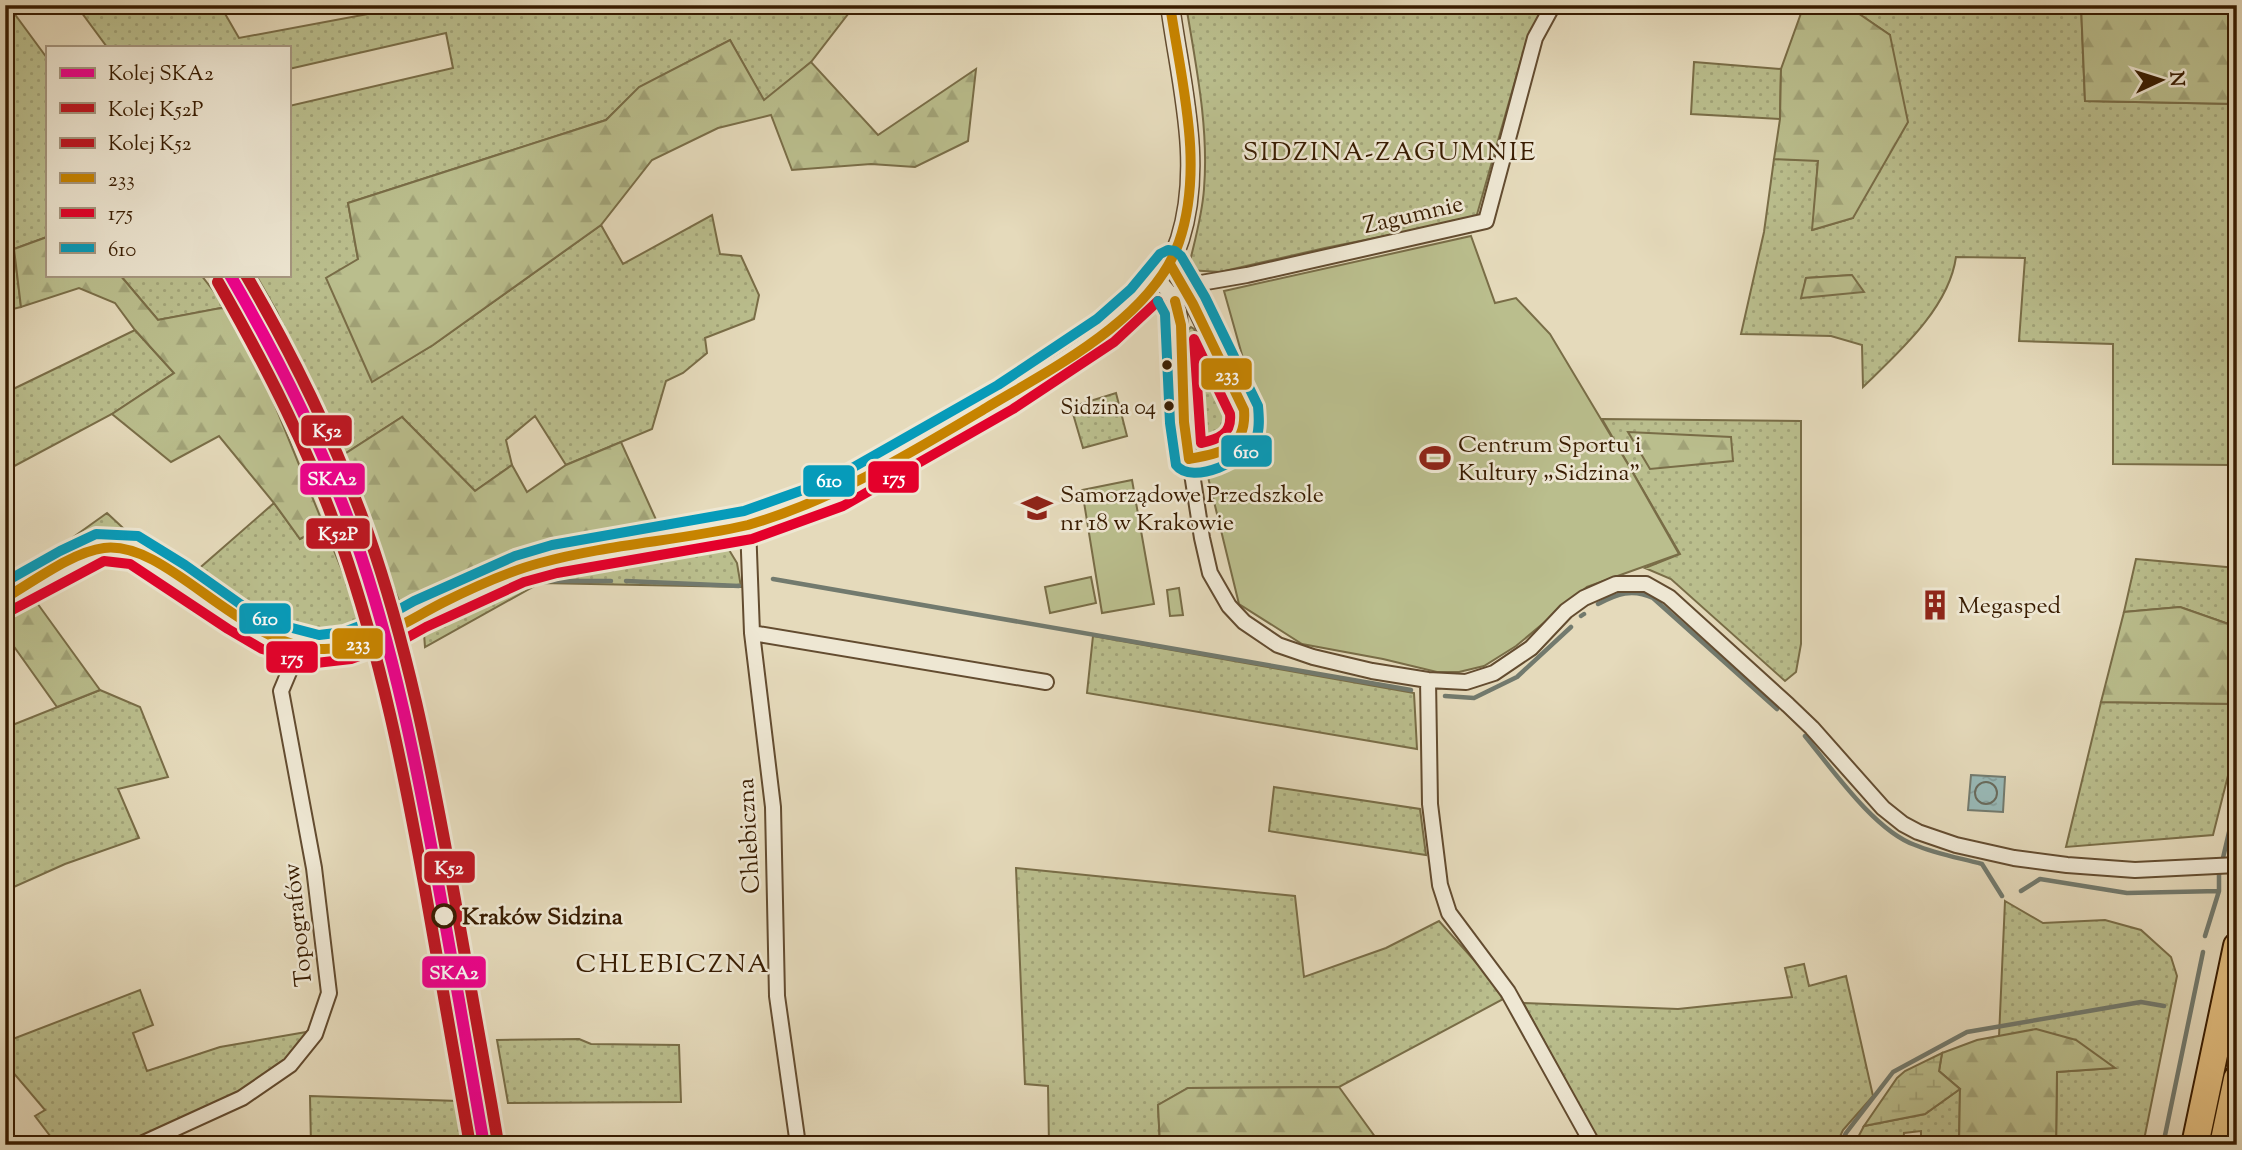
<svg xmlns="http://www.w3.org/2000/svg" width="2242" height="1150" viewBox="0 0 2242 1150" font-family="'Sorts Mill Goudy',serif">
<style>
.grass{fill:url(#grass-dots);stroke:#796d47;stroke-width:2;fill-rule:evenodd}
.forest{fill:url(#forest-firs);stroke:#796d47;stroke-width:2}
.wetland{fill:url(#wetland-marsh);stroke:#796d47;stroke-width:2}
.garden{fill:#babe8d;stroke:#796d47;stroke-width:2}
.water{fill:url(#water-ripples);stroke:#727a6e;stroke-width:2}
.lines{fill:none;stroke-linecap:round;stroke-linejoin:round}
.shore{stroke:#686a5c;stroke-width:2}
.stream{stroke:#727a6e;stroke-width:4.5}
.minor-casing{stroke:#634c30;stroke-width:18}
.tertiary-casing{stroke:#634c30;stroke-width:21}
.motorway-casing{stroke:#381c01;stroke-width:30}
.minor{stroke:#eee7d3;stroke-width:14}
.tertiary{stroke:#eee7d3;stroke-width:18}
.motorway{stroke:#e2bd7e;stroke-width:26}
.bus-1-casing{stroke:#eee7d3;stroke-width:16}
.bus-2-casing{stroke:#eee7d3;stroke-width:16}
.bus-3-casing{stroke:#eee7d3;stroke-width:16}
.bus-1{stroke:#c78400;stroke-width:10}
.bus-2{stroke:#e4002b;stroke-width:10}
.bus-3{stroke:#069bba;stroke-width:10}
.rail-1-casing{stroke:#eee7d3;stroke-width:18}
.rail-2-casing{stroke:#eee7d3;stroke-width:18}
.rail-3-casing{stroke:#eee7d3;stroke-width:18}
.rail-1{stroke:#ed028c;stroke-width:12}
.rail-2{stroke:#be1622;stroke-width:12}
.rail-3{stroke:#be1622;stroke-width:12}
.bus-dot{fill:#381c01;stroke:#eee7d3;stroke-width:2.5}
.stop-dot{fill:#eee7d3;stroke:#381c01;stroke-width:3.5}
.labels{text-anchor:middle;stroke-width:5;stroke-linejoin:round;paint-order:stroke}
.bus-label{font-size:22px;fill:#381c01;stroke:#eee7d3;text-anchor:end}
.street-label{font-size:24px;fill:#381c01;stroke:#eee7d3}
.poi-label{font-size:24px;fill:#381c01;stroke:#eee7d3;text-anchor:start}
.stop-label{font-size:24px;font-weight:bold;fill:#381c01;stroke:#eee7d3;text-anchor:start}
.neighbourhood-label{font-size:26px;letter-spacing:2px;fill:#381c01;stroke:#eee7d3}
.line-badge{stroke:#eee7d3;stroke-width:2.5}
.badge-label{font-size:19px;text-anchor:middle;font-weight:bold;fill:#fff}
</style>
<defs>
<pattern id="grass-dots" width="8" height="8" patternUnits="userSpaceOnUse" patternTransform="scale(1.75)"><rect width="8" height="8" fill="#babe8d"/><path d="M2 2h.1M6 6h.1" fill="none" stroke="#a1a378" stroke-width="1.8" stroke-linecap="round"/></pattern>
<pattern id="forest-firs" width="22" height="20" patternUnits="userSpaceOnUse" patternTransform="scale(1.75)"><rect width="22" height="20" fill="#babe8d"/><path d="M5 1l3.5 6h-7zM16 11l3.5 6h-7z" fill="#a1a378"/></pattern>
<pattern id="wetland-marsh" width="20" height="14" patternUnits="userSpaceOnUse" patternTransform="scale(1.75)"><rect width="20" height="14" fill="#babe8d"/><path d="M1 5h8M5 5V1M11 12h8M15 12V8" fill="none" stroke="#a1a378"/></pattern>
<pattern id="water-ripples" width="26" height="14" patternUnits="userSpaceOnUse" patternTransform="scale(1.75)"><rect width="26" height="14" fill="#98b9b7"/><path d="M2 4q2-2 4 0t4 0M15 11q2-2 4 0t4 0" fill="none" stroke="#849e9c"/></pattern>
</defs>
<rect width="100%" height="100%" fill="#e5dabb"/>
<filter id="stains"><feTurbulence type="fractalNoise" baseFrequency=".00286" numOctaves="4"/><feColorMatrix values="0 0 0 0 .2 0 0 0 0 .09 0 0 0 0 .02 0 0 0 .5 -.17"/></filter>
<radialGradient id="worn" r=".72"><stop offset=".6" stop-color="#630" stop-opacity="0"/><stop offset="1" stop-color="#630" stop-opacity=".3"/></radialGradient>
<path class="grass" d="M 5,5 L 8,5 L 47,58 L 47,237 L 14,249 L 21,307 L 5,311 Z
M 76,5 L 220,5 L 239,38 L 416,5 L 855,5 L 811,62 L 764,101 L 730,40 L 640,87 L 606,120 L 348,203 L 358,259 L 372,381 L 433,345 L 601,225 L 623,264 L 712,215 L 720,254 L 741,256 L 759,295 L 754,319 L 705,338 L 707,353 L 683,373 L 666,381 L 652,429 L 566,465 L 535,416 L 506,440 L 512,465 L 475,491 L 402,417 L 340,457 L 277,312 L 256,275 L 289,275 L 289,106 L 453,68 L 446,33 L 289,69 L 289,47 L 107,47 Z
M 1186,5 L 1547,5 L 1527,39 L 1476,218 L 1325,248 L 1220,272 L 1188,270 C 1194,243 1202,217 1204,189 C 1209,128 1196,66 1186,5 Z
M 1846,5 L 2081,5 L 2085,101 L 2237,104 L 2237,477 L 2229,476 L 2231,465 L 2113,464 L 2113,344 L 2019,341 L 2025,258 L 1956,257 C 1949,308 1899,352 1863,387 L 1862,345 L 1831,336 L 1741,334 L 1764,232 L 1774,159 L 1818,160 L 1813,230 L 1853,218 L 1890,35 ZM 1852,275 L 1802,298 L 1806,278 Z
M 1694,62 L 1781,69 L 1780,119 L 1691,114 Z
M 120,275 L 201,275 L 226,307 L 158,320 Z
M 1191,327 L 1194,329 L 1237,420 L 1233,435 L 1221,443 C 1207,445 1198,439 1192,427 L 1188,330 Z
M 135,330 L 174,373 L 112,414 L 5,471 L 5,393 Z
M 1116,393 L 1127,436 L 1083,448 L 1071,407 Z
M 1602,419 L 1801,421 L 1801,644 L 1796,672 L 1785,681 L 1671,579 L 1645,568 L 1680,554 Z
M 274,503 L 300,539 L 324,526 L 360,614 L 355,632 C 336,636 315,640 296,635 C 268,627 220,590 194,573 Z
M 107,513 L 137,541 L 104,534 L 58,548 Z
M 723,540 L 737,563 L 741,587 L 540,583 L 425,647 L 423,620 L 547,567 L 600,557 Z
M 2136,559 L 2237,568 L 2237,627 L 2180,607 L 2124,612 Z
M 1093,636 L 1414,693 L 1417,749 L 1087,693 Z
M 100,690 L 140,707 L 168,777 L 118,789 L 139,838 L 65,864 L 5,891 L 5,728 Z
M 2101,702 L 2237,704 L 2237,740 L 2213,835 L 2066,847 Z
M 1274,787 L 1420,809 L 1426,855 L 1269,831 Z
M 1016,868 L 1295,896 L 1304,977 L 1386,948 L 1439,921 L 1507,997 L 1339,1087 L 1188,1088 L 1158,1105 L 1160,1145 L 1049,1145 L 1048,1086 L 1025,1084 Z
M 2005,901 L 2043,923 L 2105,920 L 2141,930 L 2171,957 L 2177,976 L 2143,1145 L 2056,1145 L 2057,1072 L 2114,1068 L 1999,1037 Z
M 1804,964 L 1809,986 L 1846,976 L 1873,1096 L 1843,1130 L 1836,1145 L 1601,1145 L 1522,1001 L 1523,1003 L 1678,1009 L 1792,997 L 1785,968 Z
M 140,990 L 153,1025 L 133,1033 L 147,1071 L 220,1047 L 312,1031 L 293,1054 L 248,1089 L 121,1145 L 57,1145 L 35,1116 L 45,1110 L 5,1063 L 5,1042 Z
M 579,1039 L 591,1044 L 679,1045 L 681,1102 L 508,1103 L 497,1040 Z
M 1960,1089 L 1959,1145 L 1921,1145 L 1921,1131 L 1904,1133 L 1903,1145 L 1854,1145 L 1864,1126 L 1925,1114 Z
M 310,1096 L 458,1101 L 465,1145 L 311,1145 Z"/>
<path class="forest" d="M 1804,5 L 1846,5 L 1890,35 L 1908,122 L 1853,218 L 1812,230 L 1818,161 L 1774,159 L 1780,119 L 1781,69 Z
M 2081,5 L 2237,5 L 2237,104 L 2085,101 Z
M 730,40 L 764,100 L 811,62 L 878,135 L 976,69 L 968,141 L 915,167 L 871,164 L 792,170 L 771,115 L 718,128 L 652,160 L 601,225 L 433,345 L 372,382 L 326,278 L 358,259 L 348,203 L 606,120 L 639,87 Z
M 47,237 L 47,275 L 120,275 L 158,320 L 226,307 L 257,361 L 324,526 L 300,539 L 274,503 L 219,436 L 171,462 L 112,414 L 174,373 L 135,330 L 115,303 L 79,288 L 21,307 L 14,249 Z
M 1852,275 L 1864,292 L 1801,298 L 1806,278 Z
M 402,417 L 475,491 L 512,465 L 527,492 L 566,465 L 621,442 L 662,533 L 530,552 L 404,613 L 340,457 Z
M 1628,432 L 1731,437 L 1733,461 L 1650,469 Z
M 32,596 L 100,690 L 57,707 L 5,634 L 5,610 Z
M 2180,607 L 2237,627 L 2237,704 L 2101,702 L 2124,612 Z
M 2036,1029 L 2076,1040 L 2115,1068 L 2057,1072 L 2056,1145 L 1959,1145 L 1960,1089 L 1939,1071 L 1942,1053 L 1977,1040 Z
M 1339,1087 L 1381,1145 L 1160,1145 L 1158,1105 L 1188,1088 Z"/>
<path class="wetland" d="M 1942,1053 L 1939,1071 L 1960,1089 L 1925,1114 L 1864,1126 L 1897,1078 L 1905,1071 Z"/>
<path class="garden" d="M 1471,236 L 1495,303 L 1516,298 L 1550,334 L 1629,466 L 1679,554 L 1587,587 L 1516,646 L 1484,666 L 1459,672 L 1437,672 L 1383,659 L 1302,644 L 1239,604 L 1207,473 C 1237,464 1249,462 1264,433 L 1224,291 Z
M 1132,480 L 1154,604 L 1102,613 L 1082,490 Z
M 1091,577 L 1096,603 L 1050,613 L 1045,587 Z
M 1179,588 L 1183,615 L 1170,616 L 1167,590 Z"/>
<path class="water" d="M 1971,775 L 2005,777 L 2003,812 L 1968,810 Z"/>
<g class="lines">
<path class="shore" d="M1975 793a11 11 0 1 1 22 0a11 11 0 1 1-22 0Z"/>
<path class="stream" d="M 773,579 L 1411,690
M 546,581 L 611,581
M 626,581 L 739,586
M 1598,604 C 1617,594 1632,588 1653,598 L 1777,709
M 1581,616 L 1584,614
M 1445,696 L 1474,698 L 1517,677 L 1571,627
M 1805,736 C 1832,769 1875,831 1915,845 C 1936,854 1960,858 1982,864 L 2002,896
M 2021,891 L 2040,879 L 2127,893 L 2219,891
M 2205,936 L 2219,891 L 2219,875 L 2237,798
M 1840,1145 L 1846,1133 L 1893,1072 L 1967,1032 L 2141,1002 L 2164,1006
M 2163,1145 L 2203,952"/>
<g class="minor-casing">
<path id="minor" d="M 1170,264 L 1193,304 L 1244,410 C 1252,449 1218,454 1189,459
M 1158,279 L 1172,296 L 1179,311 L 1184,422 L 1202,538 L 1210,573 L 1229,606 L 1244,622 L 1278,645 L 1313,657 L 1372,671 L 1428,680 L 1466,682 L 1494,673 L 1531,648 L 1566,611 L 1584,598 L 1616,584 L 1646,584 L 1669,597 L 1788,705 L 1812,728 L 1883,808 L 1903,824 L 1918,832 L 1956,845 L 2014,858 L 2067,865 L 2135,870 L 2237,865
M 1172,296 L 1195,284 L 1247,275 L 1486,221 L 1535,38 L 1553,5
M 748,525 L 752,633 L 773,807 L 777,996 L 798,1145
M 752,633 L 1046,682
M 1428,680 L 1430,804 L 1440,885 L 1449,913 L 1508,992 L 1593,1145
M 139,1145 L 242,1098 L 290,1065 L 315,1034 L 329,993 L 314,868 L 281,691 L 300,646"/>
</g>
<g class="tertiary-casing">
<path id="tertiary" d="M 5,598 C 26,586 82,550 103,548 C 111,547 127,548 134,550 C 144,553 153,561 162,566 C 209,595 262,648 320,649 C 357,650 392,629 423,613 C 464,592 509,569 554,559 C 618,545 684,541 748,525 C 834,504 912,452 988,407 C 1032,381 1087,350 1125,315 C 1148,294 1170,270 1180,239 C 1204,163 1180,81 1170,5"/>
</g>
<g class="motorway-casing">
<path id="motorway" d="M 2195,1145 L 2237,946
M 2223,1145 L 2237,1079"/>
</g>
<use href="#minor" class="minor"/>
<use href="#tertiary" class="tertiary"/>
<use href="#motorway" class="motorway"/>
<g class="bus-1-casing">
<path id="bus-1" d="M 1170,264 L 1193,304 L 1244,410 C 1247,449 1221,453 1189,459
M 1175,301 L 1181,325 L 1184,422 L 1189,459
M 5,598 C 33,582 72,552 104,548 C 167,540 238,645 320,649 C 364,651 405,622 442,603 C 474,587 506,572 540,563 C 608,544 679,541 748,525 C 834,500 909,454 986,408 C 1051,369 1152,319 1179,242 C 1205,166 1181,81 1170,5"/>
</g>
<g class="bus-2-casing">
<path id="bus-2" d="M 1194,339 L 1230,414 C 1232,434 1219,439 1201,443 Z
M 12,610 L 104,561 L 130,564 L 228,629 L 262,649 L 316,663 L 351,659 L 401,641 L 426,627 L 524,582 L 557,573 L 752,539 L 843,506 L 1013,409 L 1114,342 L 1158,301"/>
</g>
<g class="bus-3-casing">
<path id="bus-3" d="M 5,582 L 60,551 L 96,534 L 138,536 L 185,565 L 243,606 L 273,623 L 319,635 L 344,632 L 389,615 L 414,601 L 515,556 L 552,545 L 744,511 L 831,480 L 998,385 L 1097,319 L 1131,289 L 1160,254 L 1168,250 L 1175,251 L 1181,256 L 1205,297 L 1258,406 C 1259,417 1260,429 1256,439 C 1247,460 1192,486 1176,465 L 1170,423 L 1165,314 L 1158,301"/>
</g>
<use href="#bus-1" class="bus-1"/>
<use href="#bus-2" class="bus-2"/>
<use href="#bus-3" class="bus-3"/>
<g class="rail-1-casing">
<path id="rail-1" d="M 230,275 C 279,359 323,446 355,538 C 394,650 417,767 438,883 C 454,970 469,1058 484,1145"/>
</g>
<g class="rail-2-casing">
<path id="rail-2" d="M 218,282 C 266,366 311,453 342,545 C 381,657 404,773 425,889 C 440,974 455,1059 470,1145"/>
</g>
<g class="rail-3-casing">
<path id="rail-3" d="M 246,275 C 294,357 336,443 368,533 C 407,644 430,761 451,877 C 467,965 483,1054 498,1143"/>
</g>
<use href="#rail-1" class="rail-1"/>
<use href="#rail-2" class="rail-2"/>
<use href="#rail-3" class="rail-3"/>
</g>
<defs>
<g id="stadium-bare" transform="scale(2.415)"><path d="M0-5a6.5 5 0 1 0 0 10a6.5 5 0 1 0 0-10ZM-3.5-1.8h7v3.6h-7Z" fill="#8f2418" stroke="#eee7d3" stroke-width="2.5" paint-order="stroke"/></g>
<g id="school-bare" transform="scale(2.415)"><path d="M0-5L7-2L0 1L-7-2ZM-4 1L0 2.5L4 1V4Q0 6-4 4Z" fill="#8f2418" stroke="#eee7d3" stroke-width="2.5" paint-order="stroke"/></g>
<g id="building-bare" transform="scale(2.415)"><path d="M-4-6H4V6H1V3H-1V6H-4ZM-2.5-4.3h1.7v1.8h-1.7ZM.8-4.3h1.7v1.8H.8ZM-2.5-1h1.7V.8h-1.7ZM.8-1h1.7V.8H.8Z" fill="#8f2418" stroke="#eee7d3" stroke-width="2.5" paint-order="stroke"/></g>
</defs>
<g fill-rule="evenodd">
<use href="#stadium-bare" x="1435" y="458"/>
<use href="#school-bare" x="1037" y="508"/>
<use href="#building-bare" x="1935" y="605"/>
</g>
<g class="bus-dot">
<circle cx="1167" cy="365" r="6"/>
<circle cx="1169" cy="406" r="6"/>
</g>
<circle class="stop-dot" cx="444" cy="916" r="11"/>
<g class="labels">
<g class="bus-label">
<text x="1156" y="414">Sidzina 04</text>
</g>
<g class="street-label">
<text transform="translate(1413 214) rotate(-13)" y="8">Zagumnie</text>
<text transform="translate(748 836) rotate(-93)" y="8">Chlebiczna</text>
<text transform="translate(297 925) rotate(-96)" y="8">Topografów</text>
</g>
<g class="poi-label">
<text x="1458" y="452">Centrum Sportu i<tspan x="1458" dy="28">Kultury „Sidzina”</tspan></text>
<text x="1060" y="502">Samorządowe Przedszkole<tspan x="1060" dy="28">nr 18 w Krakowie</tspan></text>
<text x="1958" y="613">Megasped</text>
</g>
<g class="stop-label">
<text x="462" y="924">Kraków Sidzina</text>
</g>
<g class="neighbourhood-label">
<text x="1390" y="160">SIDZINA-ZAGUMNIE</text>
<text x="673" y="972">CHLEBICZNA</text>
</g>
</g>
<g class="line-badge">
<rect x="1200" y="357" width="53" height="34" rx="7" fill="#c78400"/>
<rect x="300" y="414" width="53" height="33" rx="7" fill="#be1622"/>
<rect x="1220" y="434" width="53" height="34" rx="7" fill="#069bba"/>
<rect x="867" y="460" width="53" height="34" rx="7" fill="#e4002b"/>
<rect x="299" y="462" width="67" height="34" rx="7" fill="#ed028c"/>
<rect x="802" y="464" width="54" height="34" rx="7" fill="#069bba"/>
<rect x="305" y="517" width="66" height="33" rx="7" fill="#be1622"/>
<rect x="238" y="602" width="54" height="33" rx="7" fill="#069bba"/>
<rect x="331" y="627" width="53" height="33" rx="7" fill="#c78400"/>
<rect x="265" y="640" width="54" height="34" rx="7" fill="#e4002b"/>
<rect x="423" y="850" width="53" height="34" rx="7" fill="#be1622"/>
<rect x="421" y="955" width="66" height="34" rx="7" fill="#ed028c"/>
</g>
<g class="badge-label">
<text x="1227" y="381">233</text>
<text x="327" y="437">K52</text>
<text x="1246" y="458">610</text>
<text x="894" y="484">175</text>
<text x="332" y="485">SKA2</text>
<text x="829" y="487">610</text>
<text x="338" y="540">K52P</text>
<text x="265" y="625">610</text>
<text x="358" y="650">233</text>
<text x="292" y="664">175</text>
<text x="449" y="874">K52</text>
<text x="454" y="979">SKA2</text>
</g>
<rect width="2242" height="1150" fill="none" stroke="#e5dabb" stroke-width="28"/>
<rect x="7" y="7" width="2228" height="1136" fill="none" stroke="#381c01" stroke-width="3.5"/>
<rect x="14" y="14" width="2214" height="1122" fill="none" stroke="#381c01" stroke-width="2"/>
<rect x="46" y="46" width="245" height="231" fill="#eee7d3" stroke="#a5967f" stroke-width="2"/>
<rect x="60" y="68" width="35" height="10" fill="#ed028c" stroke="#a5967f" stroke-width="2"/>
<text x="108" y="80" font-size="21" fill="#381c01">Kolej SKA2</text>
<rect x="60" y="103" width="35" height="10" fill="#be1622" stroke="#a5967f" stroke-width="2"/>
<text x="108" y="116" font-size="21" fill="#381c01">Kolej K52P</text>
<rect x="60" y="138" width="35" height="10" fill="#be1622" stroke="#a5967f" stroke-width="2"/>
<text x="108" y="150" font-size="21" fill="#381c01">Kolej K52</text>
<rect x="60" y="173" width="35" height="10" fill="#c78400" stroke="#a5967f" stroke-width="2"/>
<text x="108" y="186" font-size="21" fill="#381c01">233</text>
<rect x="60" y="208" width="35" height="10" fill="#e4002b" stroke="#a5967f" stroke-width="2"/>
<text x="108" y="220" font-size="21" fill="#381c01">175</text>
<rect x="60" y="243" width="35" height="10" fill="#069bba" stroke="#a5967f" stroke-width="2"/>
<text x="108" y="256" font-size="21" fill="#381c01">610</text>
<g transform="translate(2161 80) rotate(86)" stroke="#eee7d3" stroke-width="5" paint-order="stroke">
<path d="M0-5L12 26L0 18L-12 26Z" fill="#381c01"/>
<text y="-10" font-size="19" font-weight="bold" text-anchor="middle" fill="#381c01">N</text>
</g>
<rect width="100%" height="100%" filter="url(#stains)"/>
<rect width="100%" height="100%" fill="url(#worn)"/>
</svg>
